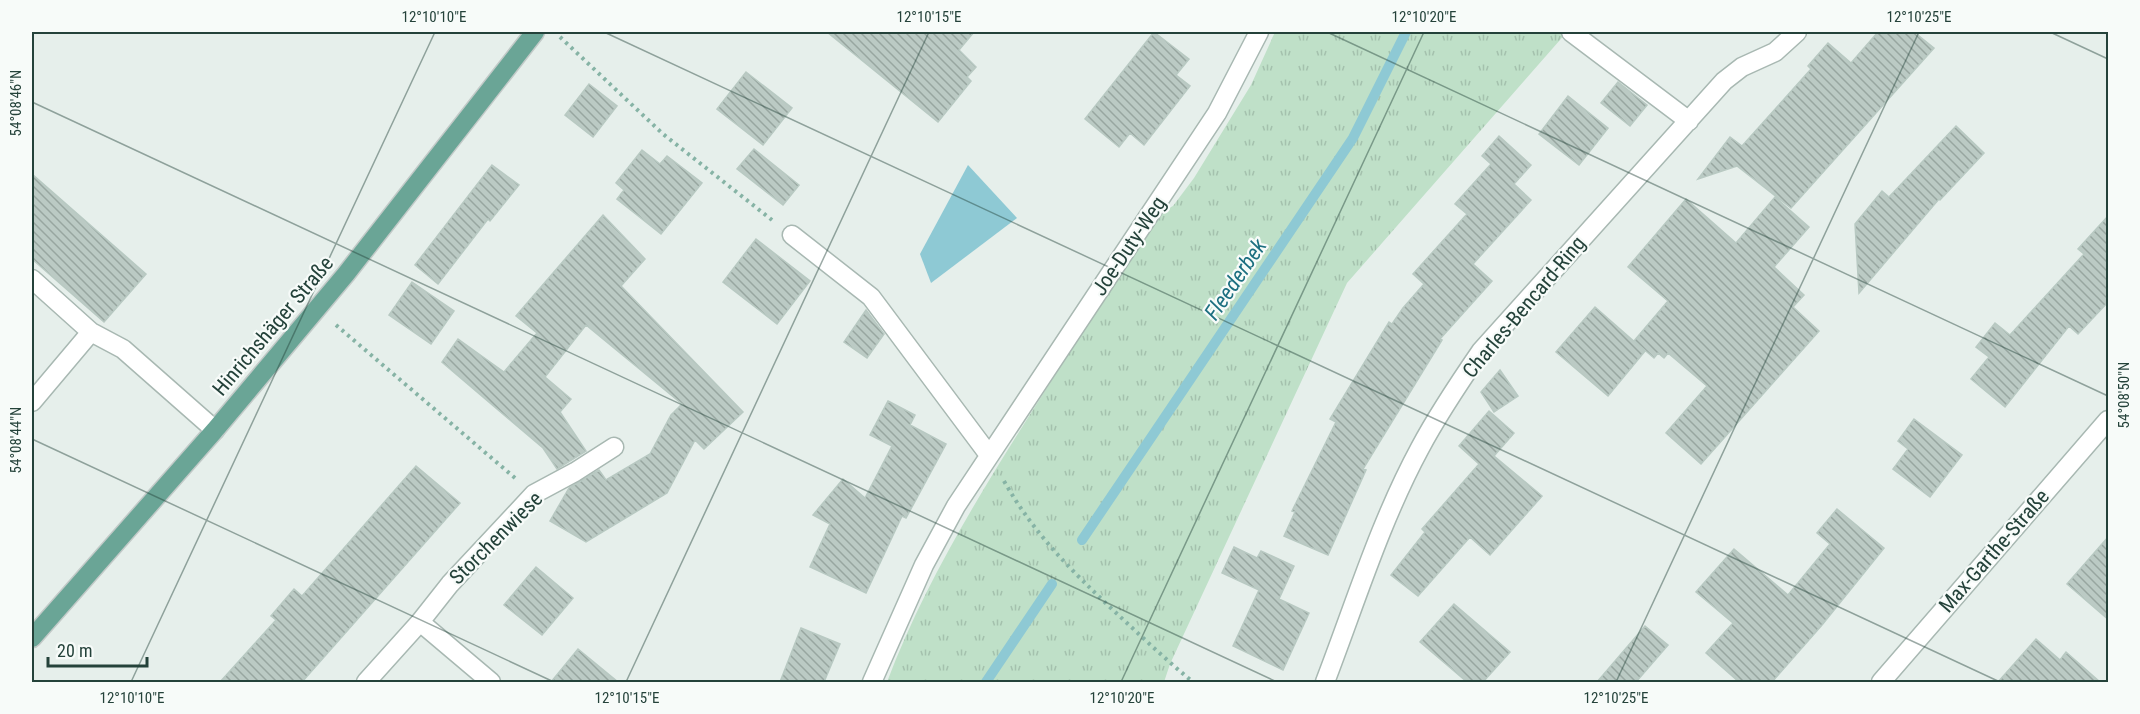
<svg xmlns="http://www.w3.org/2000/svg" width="2140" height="714" viewBox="0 0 2140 714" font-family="'Roboto Condensed',sans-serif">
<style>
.grass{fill:url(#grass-tufts)}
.water{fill:#8ec9d4}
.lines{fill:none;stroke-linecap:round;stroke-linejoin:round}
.stream{stroke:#8ec9d4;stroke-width:10}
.building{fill:url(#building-back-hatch);stroke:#b8c9c2;stroke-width:1.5}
.minor-casing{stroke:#a8b8b2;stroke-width:21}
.major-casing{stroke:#c2cac8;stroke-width:21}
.path{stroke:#86b3a5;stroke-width:4;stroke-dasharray:3 4.5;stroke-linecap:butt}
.minor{stroke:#fff;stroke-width:18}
.major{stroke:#6aa596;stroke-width:18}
.ticks{fill:none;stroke:#24423a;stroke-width:1.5;stroke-opacity:0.45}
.labels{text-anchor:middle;stroke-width:4.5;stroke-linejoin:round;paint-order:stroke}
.street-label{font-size:21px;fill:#24423a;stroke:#f7fbf9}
.water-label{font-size:22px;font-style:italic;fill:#1c6f80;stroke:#f7fbf9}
.neatline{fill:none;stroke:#24423a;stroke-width:2}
.ticks-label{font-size:15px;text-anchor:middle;fill:#24423a}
</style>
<defs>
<pattern id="grass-tufts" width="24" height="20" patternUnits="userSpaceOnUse" patternTransform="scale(1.5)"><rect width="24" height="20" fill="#bfe0c8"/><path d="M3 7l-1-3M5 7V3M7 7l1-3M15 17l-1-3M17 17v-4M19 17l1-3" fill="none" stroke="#a4c1ad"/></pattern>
<pattern id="building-back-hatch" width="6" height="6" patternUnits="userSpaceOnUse" patternTransform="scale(1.5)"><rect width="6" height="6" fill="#bbcac4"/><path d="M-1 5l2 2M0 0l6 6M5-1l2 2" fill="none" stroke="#98a6a0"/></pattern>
</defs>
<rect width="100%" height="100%" fill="#e6efeb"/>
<path class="grass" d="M 1275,32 L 1567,32 L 1347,283 L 1170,664 L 1164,682 L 887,682 C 926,579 984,487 1043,394 C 1082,332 1121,271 1163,211 L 1173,206 L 1194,178 L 1251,85 Z"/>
<path class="water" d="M 968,165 L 1017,218 L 931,283 L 920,254 Z"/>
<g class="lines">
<path class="stream" d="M 1082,540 L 1353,138 L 1406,32
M 986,682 L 1052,584"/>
</g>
<path class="building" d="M 827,32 L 974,32 L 959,50 L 976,67 L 967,77 L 971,81 L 938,122 Z
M 1154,32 L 1189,59 L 1176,75 L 1190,86 L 1144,145 L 1130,133 L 1119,147 L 1085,119 Z
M 1878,32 L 1914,32 L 1934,48 L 1791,208 L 1737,166 L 1698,179 L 1730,137 L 1742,146 L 1811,69 L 1808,66 L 1828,43 L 1851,63 Z
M 746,72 L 792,108 L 763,145 L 717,109 Z
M 1618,82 L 1647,105 L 1630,126 L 1601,103 Z
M 589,84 L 617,106 L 593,137 L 565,115 Z
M 1568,96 L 1608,128 L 1579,165 L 1539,134 Z
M 1956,126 L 1984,153 L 1940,200 L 1939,199 L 1859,293 L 1855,224 L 1882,191 L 1889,197 Z
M 1499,136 L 1531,165 L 1514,184 L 1531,200 L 1473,264 L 1492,281 L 1440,339 L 1442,340 L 1363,469 L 1366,470 L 1328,555 L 1284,536 L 1295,512 L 1292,511 L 1336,422 L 1330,419 L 1389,322 L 1392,324 L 1403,308 L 1424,284 L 1413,274 L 1467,214 L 1455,204 L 1491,164 L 1482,156 Z
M 754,149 L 799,185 L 783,205 L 737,169 Z
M 642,150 L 660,164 L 667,156 L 702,183 L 661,234 L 617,199 L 624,190 L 616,183 Z
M 492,165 L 519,185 L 490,221 L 488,219 L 438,284 L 415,265 Z
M 32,174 L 146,274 L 104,322 L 32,259 Z
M 1775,197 L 1809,227 L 1774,267 L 1804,295 L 1793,307 L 1819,331 L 1701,464 L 1666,433 L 1707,386 L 1668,353 L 1664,358 L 1658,353 L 1654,358 L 1634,341 L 1668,301 L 1628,267 L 1686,199 L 1736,243 Z
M 603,215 L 645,259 L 621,286 L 743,412 L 704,449 L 695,440 L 667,493 L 586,542 L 550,521 L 569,488 L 599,470 L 606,480 L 650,454 L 671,415 L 682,404 L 586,325 L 545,377 L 571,399 L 560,412 L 586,451 L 557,469 L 543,448 L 442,362 L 458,339 L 504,372 L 537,333 L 516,316 Z
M 2109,215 L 2109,301 L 2078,334 L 2069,326 L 2005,407 L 1971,379 L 1989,357 L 1976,347 L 1995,323 L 2010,335 L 2084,254 L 2078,249 Z
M 756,239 L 810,281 L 777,324 L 723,282 Z
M 412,282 L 454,311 L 431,344 L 389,315 Z
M 1595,307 L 1645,351 L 1608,396 L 1556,352 Z
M 866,310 L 884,334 L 867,358 L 844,342 Z
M 1500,370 L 1518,396 L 1494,412 L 1481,392 Z
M 888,401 L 915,415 L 910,425 L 946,444 L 906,518 L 902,516 L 866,593 L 810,567 L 830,524 L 813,515 L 843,479 L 865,498 L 892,446 L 870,435 Z
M 1489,411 L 1514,433 L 1494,456 L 1542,496 L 1490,555 L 1470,537 L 1418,596 L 1391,575 L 1425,532 L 1422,529 L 1479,464 L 1459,446 Z
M 1914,419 L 1962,455 L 1930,497 L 1893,469 L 1908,449 L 1898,441 Z
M 416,466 L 460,503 L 302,682 L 220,682 L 276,620 L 271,616 L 294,589 L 302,596 Z
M 1837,509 L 1884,548 L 1822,625 L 1772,682 L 1739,682 L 1706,653 L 1733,623 L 1696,592 L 1734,549 L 1788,595 L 1830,544 L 1817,533 Z
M 2109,536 L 2109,620 L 2067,584 Z
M 1234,547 L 1257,558 L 1261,551 L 1294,566 L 1279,599 L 1309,613 L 1283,670 L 1233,646 L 1259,590 L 1222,573 Z
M 536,567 L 573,598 L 542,635 L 504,605 Z
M 1454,604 L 1510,652 L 1483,682 L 1467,682 L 1420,642 Z
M 1645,626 L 1668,645 L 1636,682 L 1597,682 Z
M 801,628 L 840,644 L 824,682 L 780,682 Z
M 2036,639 L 2060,660 L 2066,652 L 2100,682 L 1998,682 Z
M 578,649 L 618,682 L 551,682 Z"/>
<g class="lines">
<g class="minor-casing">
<path id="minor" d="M 1571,32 L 1689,121
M 792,235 L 871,297 L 989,455
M 32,279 L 91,332 L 123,349 L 215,430
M 32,402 L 91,332
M 420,622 L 491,682
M 366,682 L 420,622 L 450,584 L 534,494 L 575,472 L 614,447
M 872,682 L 924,565 L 956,506 L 1217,113 L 1259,32
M 1325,682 C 1355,604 1380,522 1420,448 C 1438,414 1459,383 1481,351 L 1724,81 L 1742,67 L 1775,52 L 1797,32
M 1881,682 L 2108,420"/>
</g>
<g class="major-casing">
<path id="major" d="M 32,638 L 215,430 L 346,274 L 535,32"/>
</g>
<path class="path" d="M 560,37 L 663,134 L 772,220
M 336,325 L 515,478
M 1004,481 C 1034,534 1070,569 1114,611 C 1140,635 1166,660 1193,682"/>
<use href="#minor" class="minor"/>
<use href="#major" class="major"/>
</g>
<path class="ticks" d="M 604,32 L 2000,682M 1327,32 L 2108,396M 2050,32 L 2108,59M 32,102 L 1277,682M 32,439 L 554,682M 131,682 L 435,32M 626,682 L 929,32M 1121,682 L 1424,32M 1616,682 L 1919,32"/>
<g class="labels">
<g class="street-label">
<text transform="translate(1129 246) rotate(-56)" y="7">Joe-Duty-Weg</text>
<text transform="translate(1524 307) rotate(-50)" y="7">Charles-Bencard-Ring</text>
<text transform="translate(273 326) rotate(-50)" y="7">Hinrichshäger Straße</text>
<text transform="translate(496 538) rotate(-45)" y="7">Storchenwiese</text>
<text transform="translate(1994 551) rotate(-49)" y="7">Max-Garthe-Straße</text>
</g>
<g class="water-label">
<text transform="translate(1235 279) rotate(-56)" y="8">Fleederbek</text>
</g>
</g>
<rect width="2140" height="714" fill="none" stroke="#f7fbf9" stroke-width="66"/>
<path d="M48 657v9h99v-9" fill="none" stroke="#24423a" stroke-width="3"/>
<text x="57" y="657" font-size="18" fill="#24423a" stroke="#f7fbf9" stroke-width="4.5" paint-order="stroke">20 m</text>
<rect x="33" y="33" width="2074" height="648" class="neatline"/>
<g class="ticks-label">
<text x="434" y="22">12°10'10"E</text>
<text x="929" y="22">12°10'15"E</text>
<text x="1424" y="22">12°10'20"E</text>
<text x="1919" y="22">12°10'25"E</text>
<text transform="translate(16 103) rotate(-90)" y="5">54°08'46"N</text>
<text transform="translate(2124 395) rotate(-90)" y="5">54°08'50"N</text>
<text transform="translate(16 440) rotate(-90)" y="5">54°08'44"N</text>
<text x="132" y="703">12°10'10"E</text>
<text x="627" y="703">12°10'15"E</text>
<text x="1122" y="703">12°10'20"E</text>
<text x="1616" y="703">12°10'25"E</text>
</g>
</svg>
